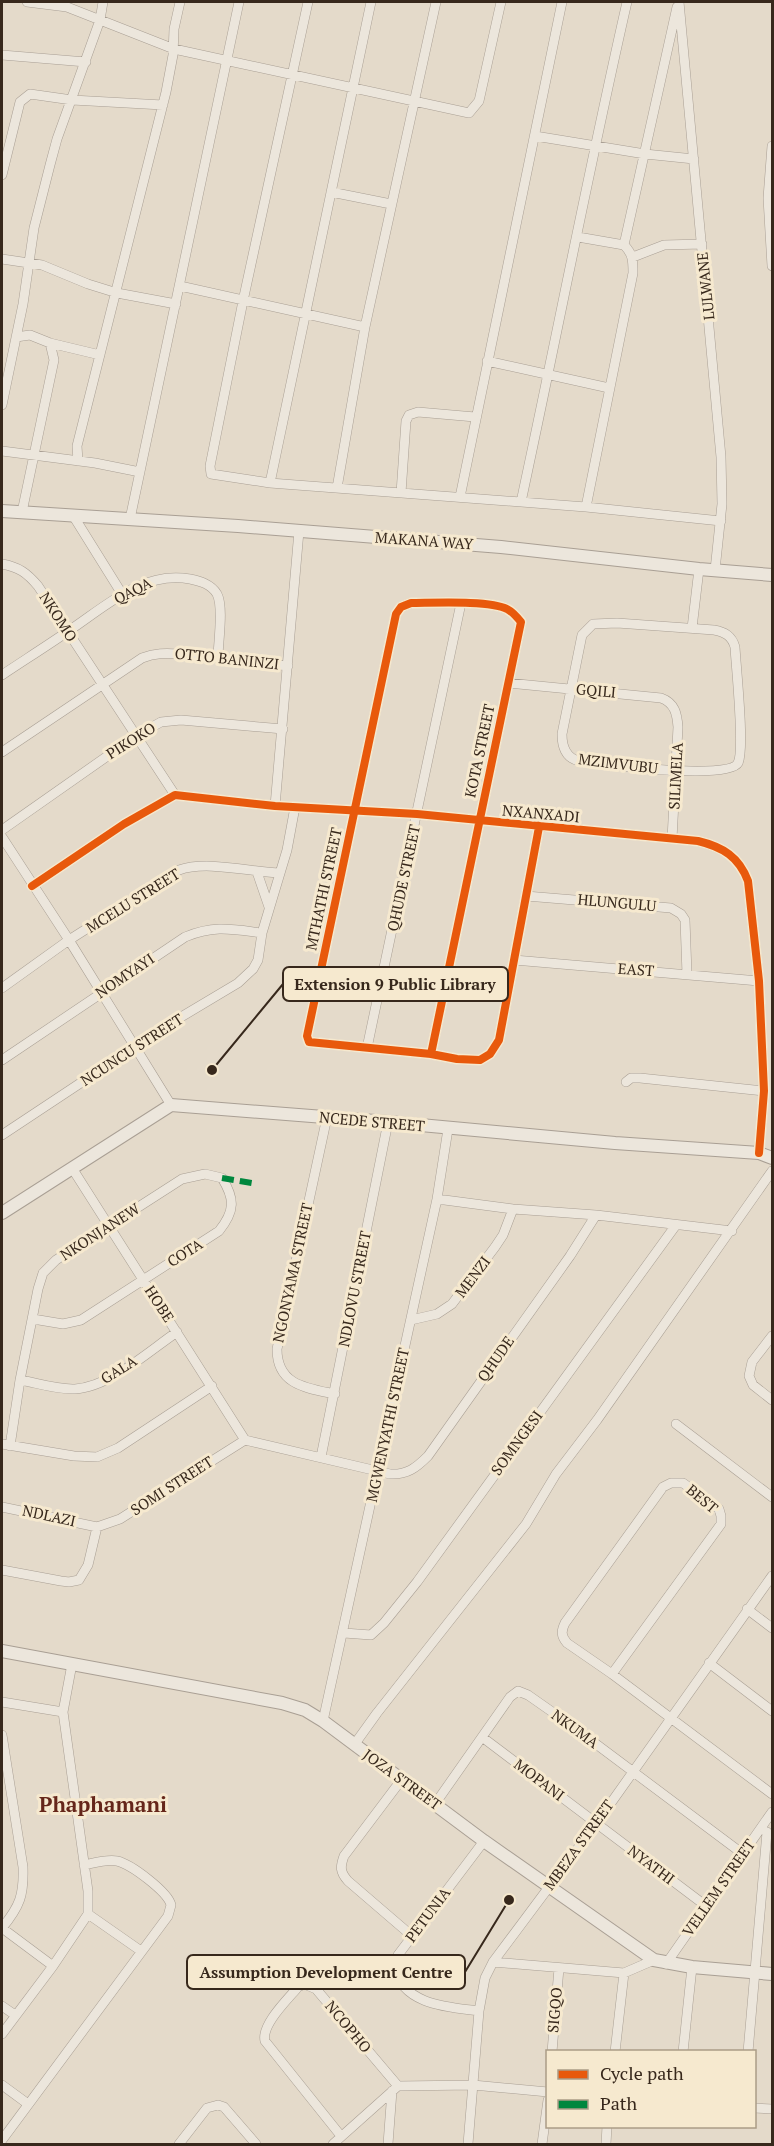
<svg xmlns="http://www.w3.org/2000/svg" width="774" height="2146" viewBox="0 0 774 2146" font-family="'PT Serif',serif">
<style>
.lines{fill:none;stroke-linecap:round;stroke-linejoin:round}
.minor-casing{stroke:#a99f94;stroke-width:10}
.tertiary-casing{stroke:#a99f94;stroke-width:14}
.minor{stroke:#ece6dc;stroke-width:9}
.tertiary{stroke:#ece6dc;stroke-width:12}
.quiet{stroke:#00873e;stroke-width:6;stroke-dasharray:12 6;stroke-linecap:butt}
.cycleway-casing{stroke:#f6e9cf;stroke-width:11}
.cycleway{stroke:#e8590c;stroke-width:8}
.labels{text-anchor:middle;stroke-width:6;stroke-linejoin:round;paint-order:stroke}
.street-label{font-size:15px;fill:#37281c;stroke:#f6e9cf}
.district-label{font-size:21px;font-weight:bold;fill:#65261a;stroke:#f6e9cf}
.leader{fill:none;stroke:#37281c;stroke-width:2}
.callout-dot{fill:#37281c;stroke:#f6e9cf;stroke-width:2}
.callout{fill:#f6e9cf;stroke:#37281c;stroke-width:2}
.callout-label{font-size:16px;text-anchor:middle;font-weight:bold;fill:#37281c}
</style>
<rect width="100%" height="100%" fill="#e4daca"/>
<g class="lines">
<g class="minor-casing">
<path id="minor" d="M 27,2 L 67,7 L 174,49 L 469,113 L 479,101 L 501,2
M 308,2 L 243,301 L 210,466 L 211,474 L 270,483 L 586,507 L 721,521
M 679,2 L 721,457 L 722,504 L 715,570
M 2,55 L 86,62
M 535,136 L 645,154 L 694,159
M 772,146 L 768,198 L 772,266
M 2,175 L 20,102 L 30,94 L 72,100 L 163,105
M 331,192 L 391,204
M 578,237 L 624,245 C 633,254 633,261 633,273 L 586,507
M 624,245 L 677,7
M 633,257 L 664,245 L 702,244
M 2,259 L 42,265 L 88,284 L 117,293 L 176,304
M 180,286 L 365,327
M 16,337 L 30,335 L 50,343 L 100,355
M 487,361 L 609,388
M 2,405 L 23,304 L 34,228 L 50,165 L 57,139 L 100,20 L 103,2
M 2,451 L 95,463 L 140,472
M 78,461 L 77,446 L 166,92 L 173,55 L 174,29 L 180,2
M 270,483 L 371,2
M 337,488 L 365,327 L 436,2
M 401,493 L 406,421 L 409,415 L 418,412 L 475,417
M 460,497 L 562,2
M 521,502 C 557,335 589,168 627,2
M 22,512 L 54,360 L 50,343
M 74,517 L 122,594
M 130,519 L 239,2
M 2,564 C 19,567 27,573 38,586 L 175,795
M 617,623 L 714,630 C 725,632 732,636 735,647 C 736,667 745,749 738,763 C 729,781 602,764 579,761 C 566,758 562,747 562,734 L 582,635 L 593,624 Z
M 692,628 L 699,569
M 2,675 C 23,661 45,647 67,632 C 104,608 142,570 190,579 C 200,581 211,584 217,594 C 224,607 218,643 218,658
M 508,683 L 661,698 C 675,703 677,714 678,727 L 672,839
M 2,752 L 142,658 C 155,653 165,653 180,654 L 288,666
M 275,806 L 299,531
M 2,830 L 136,736 L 161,722 L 181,720 L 283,729
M 2,837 L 69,940 L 171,1105
M 257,872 L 269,907
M 32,886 L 124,824 L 175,795 L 275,806 L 417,814 L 698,841 C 723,847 739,857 748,881 L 759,981 L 764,1091 L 759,1153
M 526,896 L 671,908 L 681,914 L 685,920 L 687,974
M 514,960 L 759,981
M 2,988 L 69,940 L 179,870 C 206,860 251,872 280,873
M 367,1048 L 461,603
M 431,1054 L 521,622 C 517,617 513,612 507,609 C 490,600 432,603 411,603 L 401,607 L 396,614 L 307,1036 L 309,1042 L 431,1054 L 457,1059 L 480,1060 L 490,1054 L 499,1040 L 539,827
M 2,1060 L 185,937 C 214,925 231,929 262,933
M 626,1082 L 631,1078 L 640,1078 L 764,1091
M 327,1117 L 277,1349 C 277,1385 306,1388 335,1394
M 2,1135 L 171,1023 L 238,983 L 253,969 L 258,960 L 262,933 L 287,850 L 295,807
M 72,1168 L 245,1440
M 437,1199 L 513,1209 L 596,1215 L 732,1231
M 411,1320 L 437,1314 L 452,1304 L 495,1247 L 503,1235 L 513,1209
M 772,1336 L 752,1362 L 749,1376 L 753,1385 L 772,1400
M 20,1380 C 37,1383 58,1390 75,1389 C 110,1387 149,1351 177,1332
M 676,1424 L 772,1497
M 2,1444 L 74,1456 L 97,1457 L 118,1448 L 212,1386
M 10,1446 L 20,1380 L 38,1289 L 43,1273 L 56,1260 L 182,1179 L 205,1174 L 222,1178 C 235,1199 235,1211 219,1231 L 81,1320 L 63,1324 L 33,1319
M 321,1457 L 388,1122
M 2,1507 L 97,1527 L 120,1519 L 245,1440 L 390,1474 C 407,1475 416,1468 428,1456 L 570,1256 L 596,1215
M 2,1570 L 61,1581 L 69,1582 L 79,1580 L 88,1565 L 97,1527
M 747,1609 L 772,1628
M 344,1633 L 371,1635 L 384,1623 L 417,1582 L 676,1225
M 709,1663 L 772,1711
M 612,1674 L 721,1524 L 721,1516 L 719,1509 L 683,1483 L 671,1483 L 663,1487 L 565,1623 C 561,1631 561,1636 567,1643 L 612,1674 L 772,1794
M 2,1702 L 63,1712
M 323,1721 L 437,1199 L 448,1129
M 2,1735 L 23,1867 C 24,1895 20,1906 2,1928
M 482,1737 L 706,1906
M 354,1745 L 377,1713 L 526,1524 L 556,1474 L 597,1420 L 772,1171
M 402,1779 L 344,1856 C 340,1867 340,1872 348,1881 L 412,1936
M 435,1804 L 510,1697 L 518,1691 L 528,1695 L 568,1723 L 743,1854
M 88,1914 L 141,1951
M 2,1928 L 53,1966
M 493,1962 L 624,1973 L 654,1960
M 666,1964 L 772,1812
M 2,2006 L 15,2015
M 479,2011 C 447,2007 403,2005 394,1967 L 398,1955 L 484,1841
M 2,2034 L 53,1966 L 88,1914 L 88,1891 L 63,1712 L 72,1664
M 552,2052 L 559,1968
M 615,2052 L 624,1973
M 683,2052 L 692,1967
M 748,2052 L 767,1832
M 2,2085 L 28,2104
M 398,2086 L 473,2085 L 548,2092
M 754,2108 L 772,2109
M 341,2136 L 265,2041 C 261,2025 287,2000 298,1987 L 304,1984 L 316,1989 L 398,2086
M 2,2140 L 168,1916 L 171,1905 C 168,1892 131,1864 117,1861 C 107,1859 94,1863 84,1865
M 179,2144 L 207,2108 L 218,2105 L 224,2107 L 256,2144
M 333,2144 L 398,2086
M 388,2144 L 392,2091
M 468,2144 L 479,2011 L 485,1978 L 493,1962 L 596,1824 L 772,1576
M 542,2144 L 548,2100
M 606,2144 L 607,2126"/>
</g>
<g class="tertiary-casing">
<path id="tertiary" d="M 2,511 L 238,526 L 501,547 L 699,569 L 772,575
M 2,1213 L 171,1105 L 388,1122 L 615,1143 L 759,1153 L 772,1158
M 2,1651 L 282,1703 L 305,1710 L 323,1721 L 484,1841 L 654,1960 L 692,1967 L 772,1974"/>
</g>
<use href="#minor" class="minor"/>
<use href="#tertiary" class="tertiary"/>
<path class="quiet" d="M 222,1178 L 252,1183"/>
<g class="cycleway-casing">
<path id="cycleway" d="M 32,886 L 124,824 L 175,795 L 275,806 L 417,814 L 698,841 C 723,847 739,857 748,881 L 759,981 L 764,1091 L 759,1153
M 431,1054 L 521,622 C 517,617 513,612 507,609 C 490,600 432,603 411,603 L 401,607 L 396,614 L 307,1036 L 309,1042 L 431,1054 L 457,1059 L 480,1060 L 490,1054 L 499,1040 L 539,827"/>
</g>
<use href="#cycleway" class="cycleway"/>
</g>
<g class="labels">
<g class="street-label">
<text transform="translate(706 286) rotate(-96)" y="5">LULWANE</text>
<text transform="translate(424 541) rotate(4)" y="5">MAKANA WAY</text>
<text transform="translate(133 591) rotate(-27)" y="5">QAQA</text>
<text transform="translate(58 617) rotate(57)" y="5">NKOMO</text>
<text transform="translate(227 659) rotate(6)" y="5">OTTO BANINZI</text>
<text transform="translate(596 691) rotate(5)" y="5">GQILI</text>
<text transform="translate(131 741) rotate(-32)" y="5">PIKOKO</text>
<text transform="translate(480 751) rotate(-78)" y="5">KOTA STREET</text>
<text transform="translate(618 764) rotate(7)" y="5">MZIMVUBU</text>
<text transform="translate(676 776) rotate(-87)" y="5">SILIMELA</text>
<text transform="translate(541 814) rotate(5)" y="5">NXANXADI</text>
<text transform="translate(404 878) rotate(-78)" y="5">QHUDE STREET</text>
<text transform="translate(324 889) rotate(-78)" y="5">MTHATHI STREET</text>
<text transform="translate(133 901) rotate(-32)" y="5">MCELU STREET</text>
<text transform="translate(617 903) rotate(5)" y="5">HLUNGULU</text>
<text transform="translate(636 970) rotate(4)" y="5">EAST</text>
<text transform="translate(125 976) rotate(-34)" y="5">NOMYAYI</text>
<text transform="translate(132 1050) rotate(-33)" y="5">NCUNCU STREET</text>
<text transform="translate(372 1122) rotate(5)" y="5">NCEDE STREET</text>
<text transform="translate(100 1232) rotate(-33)" y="5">NKONJANEW</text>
<text transform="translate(185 1253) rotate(-32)" y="5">COTA</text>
<text transform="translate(293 1273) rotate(-78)" y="5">NGONYAMA STREET</text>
<text transform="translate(473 1277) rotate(-53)" y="5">MENZI</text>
<text transform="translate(355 1289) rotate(-79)" y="5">NDLOVU STREET</text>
<text transform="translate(159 1304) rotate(57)" y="5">HOBE</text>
<text transform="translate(496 1359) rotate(-55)" y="5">QHUDE</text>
<text transform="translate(119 1370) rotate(-32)" y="5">GALA</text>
<text transform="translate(388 1425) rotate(-78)" y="5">MGWENYATHI STREET</text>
<text transform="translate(517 1443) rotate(-54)" y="5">SOMNGESI</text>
<text transform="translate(172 1486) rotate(-33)" y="5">SOMI STREET</text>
<text transform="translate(702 1499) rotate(40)" y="5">BEST</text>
<text transform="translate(49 1516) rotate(12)" y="5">NDLAZI</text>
<text transform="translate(575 1729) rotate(36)" y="5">NKUMA</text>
<text transform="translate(402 1780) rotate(36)" y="5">JOZA STREET</text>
<text transform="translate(539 1780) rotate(37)" y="5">MOPANI</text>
<text transform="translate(579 1845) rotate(-54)" y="5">MBEZA STREET</text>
<text transform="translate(651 1865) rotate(37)" y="5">NYATHI</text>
<text transform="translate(719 1888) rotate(-55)" y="5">VELLEM STREET</text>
<text transform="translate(428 1915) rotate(-53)" y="5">PETUNIA</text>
<text transform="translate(555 2010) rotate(-85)" y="5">SIGQO</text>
<text transform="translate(348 2027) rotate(50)" y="5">NCOPHO</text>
</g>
<g class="district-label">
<text x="103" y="1812">Phaphamani</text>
</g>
</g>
<path class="leader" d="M212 1070L283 984M509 1900L465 1972"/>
<g class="callout-dot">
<circle cx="212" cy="1070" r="6"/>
<circle cx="509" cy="1900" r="6"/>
</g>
<g class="callout">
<rect x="283" y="967" width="225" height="34" rx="6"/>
<rect x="187" y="1955" width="278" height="34" rx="6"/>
</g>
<g class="callout-label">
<text x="395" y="990">Extension 9 Public Library</text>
<text x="326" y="1978">Assumption Development Centre</text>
</g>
<rect width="774" height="2146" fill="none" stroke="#37281c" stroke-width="6"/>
<rect x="546" y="2050" width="210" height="78" fill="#f6e9cf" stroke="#aa9c87" stroke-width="1.5"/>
<rect x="558" y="2070" width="30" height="9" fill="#e8590c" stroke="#aa9c87" stroke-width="1.5"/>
<text x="600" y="2080" font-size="18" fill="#37281c">Cycle path</text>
<rect x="558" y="2100" width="30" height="9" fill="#00873e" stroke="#aa9c87" stroke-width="1.5"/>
<text x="600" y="2110" font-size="18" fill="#37281c">Path</text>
</svg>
